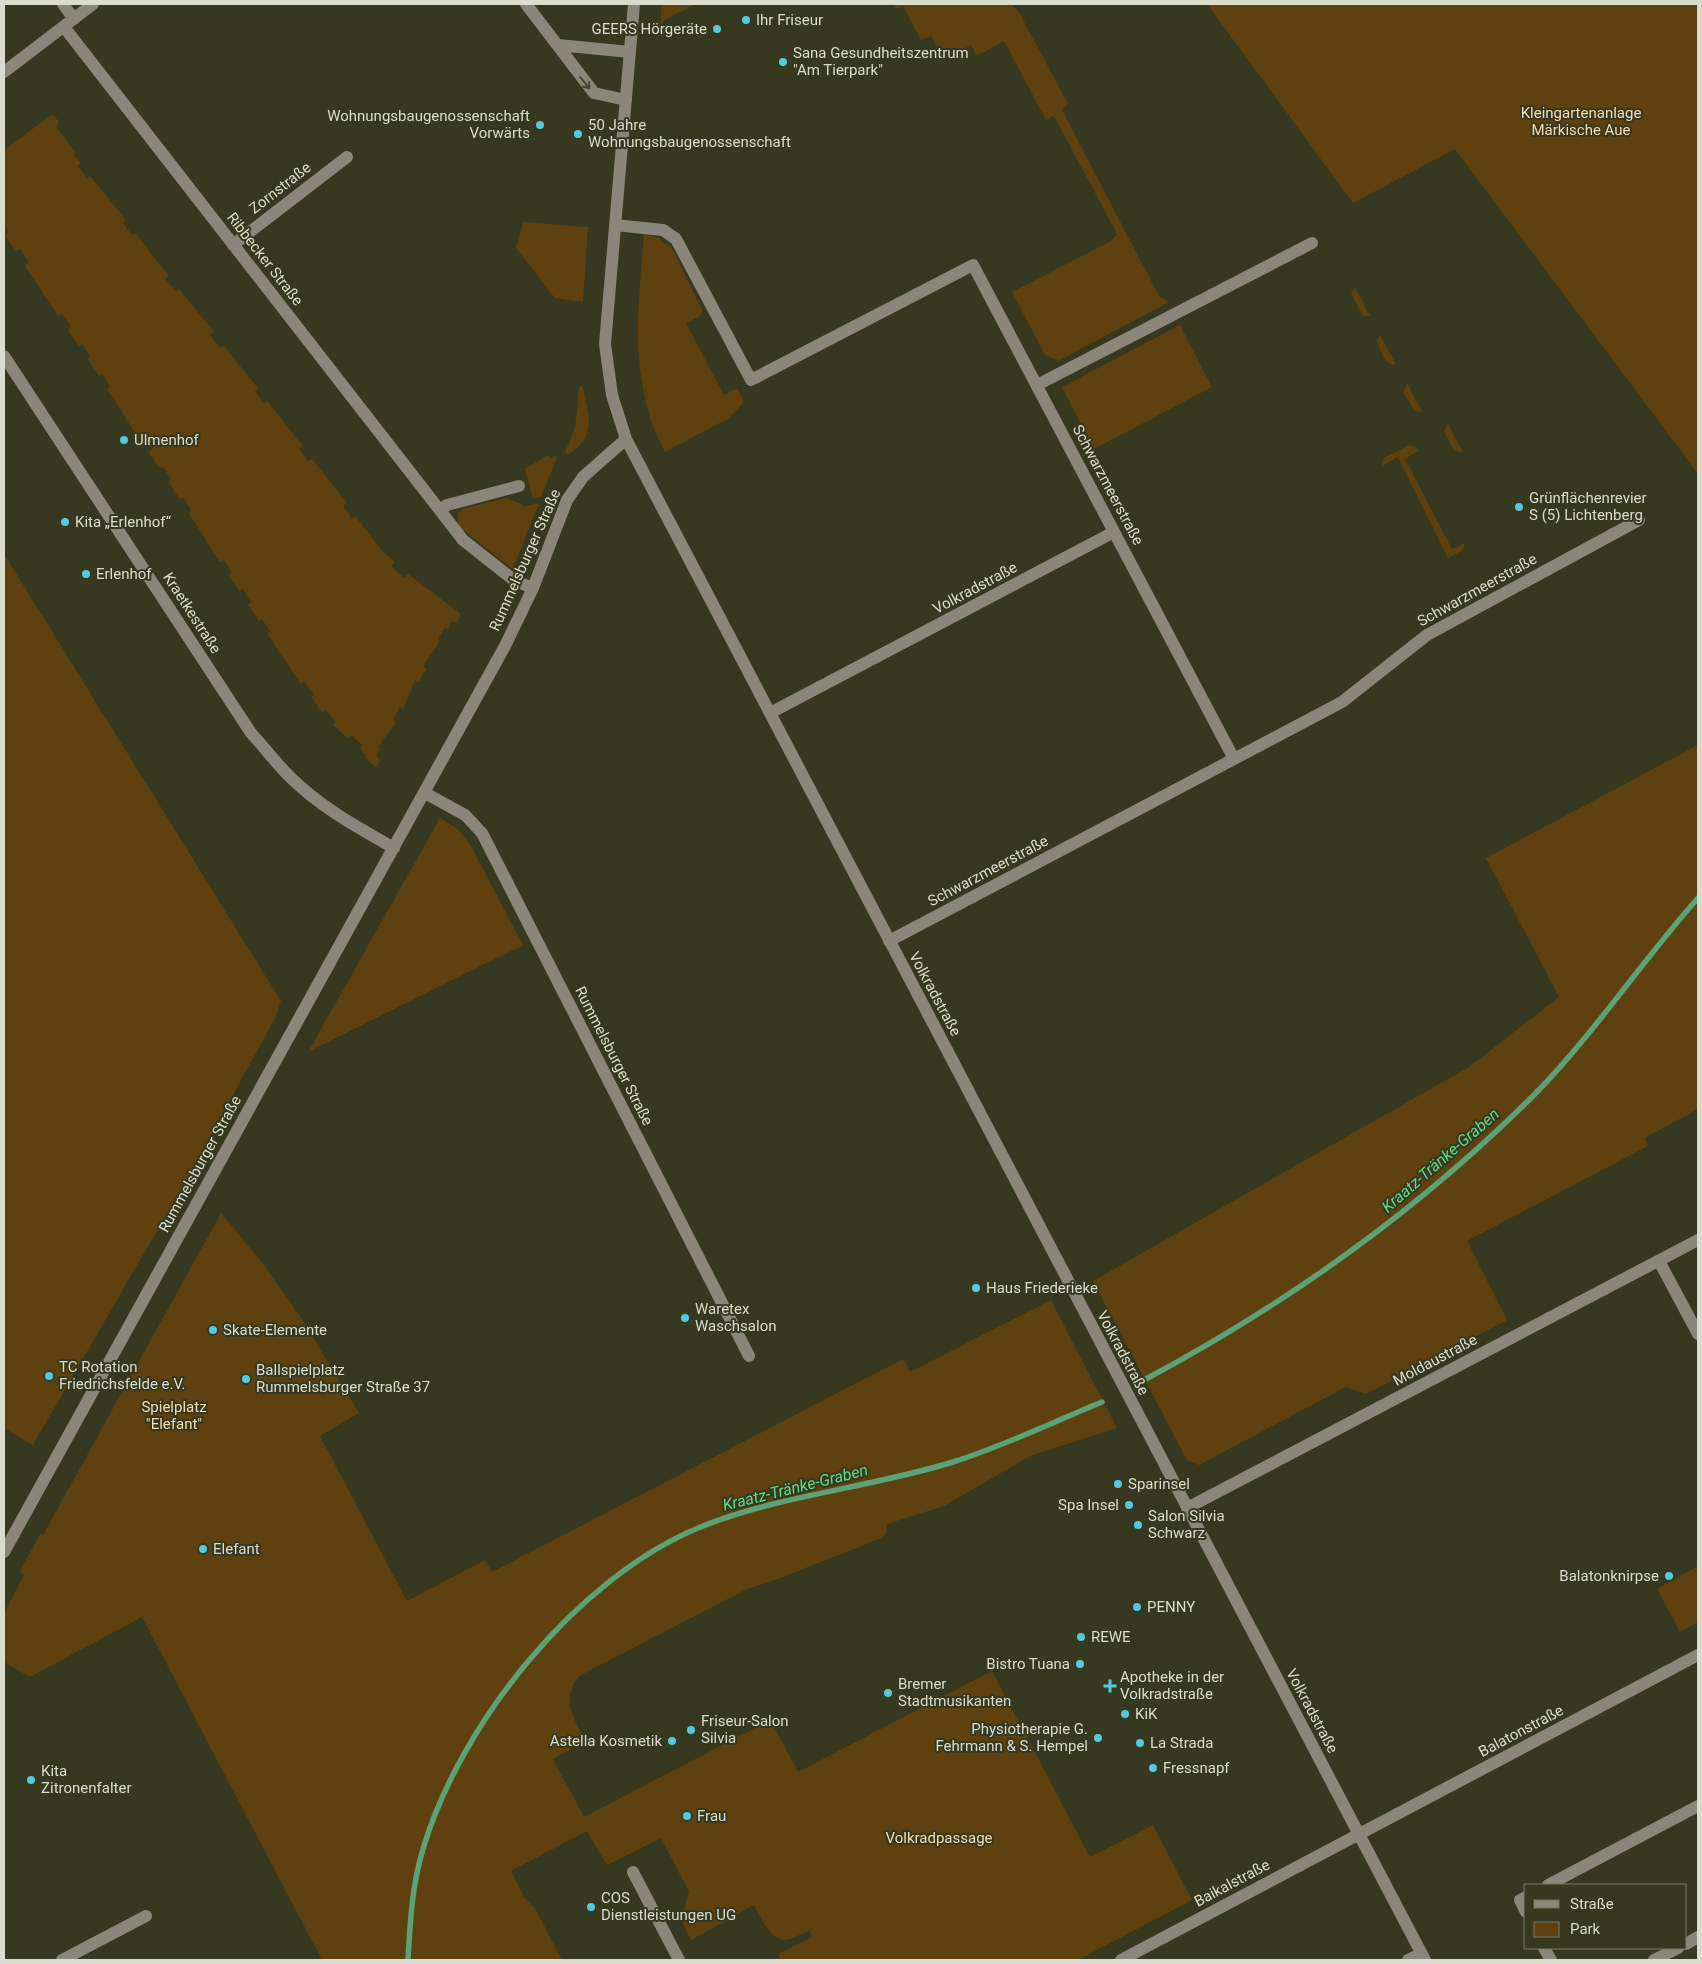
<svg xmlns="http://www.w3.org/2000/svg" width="1702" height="1964" viewBox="0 0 1702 1964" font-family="Roboto,sans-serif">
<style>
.green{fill:#5e410f}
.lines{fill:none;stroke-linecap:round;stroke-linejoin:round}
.stream{stroke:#5ba376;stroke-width:5.5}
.minor{stroke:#8a877a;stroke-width:12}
.oneway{stroke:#43452d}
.poi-dot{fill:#55cadf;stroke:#36391f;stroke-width:2}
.labels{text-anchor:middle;stroke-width:4;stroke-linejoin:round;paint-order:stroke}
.poi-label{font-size:15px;fill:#dadccd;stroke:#36391f;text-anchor:start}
.park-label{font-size:15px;fill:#f8dab1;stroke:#36391f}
.street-label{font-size:15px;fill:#dadccd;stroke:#36391f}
.water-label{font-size:16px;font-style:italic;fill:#5edb8d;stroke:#36391f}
</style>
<rect width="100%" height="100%" fill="#36391f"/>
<path class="green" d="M 662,4 L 696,4 L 664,20 L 660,26 Z
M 894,4 L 1010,4 L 1019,12 L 1068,104 L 1062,110 L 1159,296 L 1169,302 L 1058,361 L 1045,355 L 1012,292 L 1111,241 L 1117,234 L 1054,116 L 1046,120 L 1004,41 L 977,56 L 971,45 L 944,60 L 931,36 L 921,40 L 903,6 L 896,9 Z
M 1207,4 L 1698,4 L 1698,474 L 1455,149 L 1353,203 Z
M 53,114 L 59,122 L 56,127 L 76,153 L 74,155 L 81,163 L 78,166 L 87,178 L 90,176 L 126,220 L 123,223 L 132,235 L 135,233 L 169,276 L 165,279 L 176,291 L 179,289 L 214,332 L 210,335 L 220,348 L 223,345 L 258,388 L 255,392 L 264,403 L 267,401 L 303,446 L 299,449 L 308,461 L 312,459 L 347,503 L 343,506 L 352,518 L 355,516 L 383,552 L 395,562 L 391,566 L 404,578 L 408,574 L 461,614 L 456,623 L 452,621 L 448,629 L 445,628 L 438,639 L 441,640 L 423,666 L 426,669 L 419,682 L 415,680 L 403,709 L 400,707 L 393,720 L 396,722 L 378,747 L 380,749 L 376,756 L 380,760 L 376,767 L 365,758 L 366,755 L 360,749 L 362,745 L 351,735 L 348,739 L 333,725 L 336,722 L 326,710 L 322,712 L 311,697 L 314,694 L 304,682 L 301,684 L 267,634 L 270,631 L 262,619 L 259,621 L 248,605 L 251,602 L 243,589 L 239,591 L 229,575 L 232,572 L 224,560 L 220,562 L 188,512 L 191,510 L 183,497 L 180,499 L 168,482 L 171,479 L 163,467 L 159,468 L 149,453 L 152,449 L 144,437 L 139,439 L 107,389 L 110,386 L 102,374 L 99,376 L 88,359 L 90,356 L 82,344 L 79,346 L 68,330 L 71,326 L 62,314 L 58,316 L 25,266 L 29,262 L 20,249 L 16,251 L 5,236 L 9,232 L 4,225 L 4,150 Z
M 523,222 L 588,227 L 583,302 L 555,298 L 516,248 Z
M 644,234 L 658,238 L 672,248 L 702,310 L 700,316 L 686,323 L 724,395 L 737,388 L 744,402 L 729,418 L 665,452 C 628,383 638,309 644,234 Z
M 1355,287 L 1370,316 L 1363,316 L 1351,294 Z
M 1180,325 L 1212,387 L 1094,449 L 1062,387 Z
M 1380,335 L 1396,364 L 1392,365 C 1384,361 1379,349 1377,340 Z
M 1407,383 L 1422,412 L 1415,411 L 1403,392 Z
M 582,385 C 589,414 598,437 567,455 L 565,452 L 575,428 L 579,388 Z
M 1448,424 L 1463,452 L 1454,451 L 1444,431 Z
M 1409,445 L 1415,447 L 1418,451 L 1405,459 L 1452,549 L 1465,543 L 1463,550 L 1448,558 L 1398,457 L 1382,466 L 1384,458 Z
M 548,455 L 550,459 L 555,455 L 557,458 L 541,497 L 533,499 L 525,469 Z
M 507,498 L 525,506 L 539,503 L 513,569 L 461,528 L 458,524 L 458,513 L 465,508 Z
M 4,554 L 281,1001 L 274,1020 L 187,1179 L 33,1445 L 4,1428 Z
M 1698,745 L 1698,1106 L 1696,1110 L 1645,1138 L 1648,1146 L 1467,1241 L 1507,1320 L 1366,1394 L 1346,1387 L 1199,1465 L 1187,1460 L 1093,1281 L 1469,1067 L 1559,997 L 1486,858 Z
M 440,818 L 458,829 L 471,846 L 523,945 L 308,1052 Z
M 221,1213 L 263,1264 L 300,1316 L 359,1413 L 320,1436 L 407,1601 L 485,1560 L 492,1572 L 903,1359 L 910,1372 L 1051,1300 L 1117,1428 L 1030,1456 L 944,1506 L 887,1524 L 887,1532 L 882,1538 L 775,1580 L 749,1588 L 581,1675 C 560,1694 572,1721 587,1740 L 553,1759 L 584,1817 L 770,1720 L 798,1772 L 992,1671 L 1090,1857 L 1153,1825 L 1192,1900 L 1078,1960 L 781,1960 L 778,1954 L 812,1937 L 809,1930 C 803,1933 796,1937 790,1939 C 770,1944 762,1918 754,1905 L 691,1940 L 681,1920 L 689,1892 L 661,1838 L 607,1865 L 587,1831 L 511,1871 L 524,1897 L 535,1908 L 562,1960 L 322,1960 L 142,1617 L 30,1677 L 4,1662 L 4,1613 L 24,1575 L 20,1571 L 40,1534 L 43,1535 Z
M 1698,1566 L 1698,1622 L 1680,1632 L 1657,1589 Z"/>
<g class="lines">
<path class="stream" d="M 1146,1379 C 1288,1303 1419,1210 1534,1095 C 1594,1034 1641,962 1698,898
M 408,1960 C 410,1923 412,1885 423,1849 C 460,1724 576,1579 698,1528 C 779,1495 869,1488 953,1462 C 1004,1446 1053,1422 1102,1402"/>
<path class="minor" d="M 63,4 L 74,19
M 526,4 L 594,93 L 626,100
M 634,4 L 605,344 L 612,395 L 626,439 L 1425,1960
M 64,27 L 463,540 L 515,581 L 533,588
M 558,45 L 630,52
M 4,72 L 93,4
M 615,225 L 663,230 L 676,239 L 751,380 L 973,265 L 1234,759
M 233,245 L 347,157
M 4,356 L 251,733 C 264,747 276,763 289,776 C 320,807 357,827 394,848
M 1037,385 L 1312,243
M 440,510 L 447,505 L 519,486
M 770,713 L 1114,532
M 425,793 L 465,815 L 482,833 L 749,1356
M 889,941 L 1342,702 L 1427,635 L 1639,520
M 1659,1261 L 1698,1334
M 1187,1508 L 1698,1240
M 4,1552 L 505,646 L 533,588 L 567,500 L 583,477 L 626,439
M 633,1872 L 679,1960
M 1548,1885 L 1698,1806
M 1526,1897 L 1520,1900 L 1526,1912
M 1686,1944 L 1698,1937
M 1544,1948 L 1551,1960
M 62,1960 L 146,1916
M 1121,1960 L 1698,1655
M 1408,1960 L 1421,1954
M 1654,1960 L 1678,1948"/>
</g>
<defs><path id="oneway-shaft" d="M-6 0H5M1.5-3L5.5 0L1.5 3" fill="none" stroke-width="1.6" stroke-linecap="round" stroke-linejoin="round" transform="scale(1.25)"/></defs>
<use class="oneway" href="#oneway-shaft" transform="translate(585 83) rotate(51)"/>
<g class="poi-dot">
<circle cx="746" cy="20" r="5"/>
<circle cx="717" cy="29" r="5"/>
<circle cx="783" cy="62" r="5"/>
<circle cx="540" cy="125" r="5"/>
<circle cx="578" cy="134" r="5"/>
<circle cx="124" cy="440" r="5"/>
<circle cx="1519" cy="507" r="5"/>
<circle cx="65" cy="522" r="5"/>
<circle cx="86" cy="574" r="5"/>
<circle cx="976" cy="1288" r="5"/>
<circle cx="685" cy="1318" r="5"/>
<circle cx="213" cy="1330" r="5"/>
<circle cx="49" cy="1376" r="5"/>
<circle cx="246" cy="1379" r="5"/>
<circle cx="1118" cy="1484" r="5"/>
<circle cx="1129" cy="1505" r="5"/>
<circle cx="1138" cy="1525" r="5"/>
<circle cx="203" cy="1549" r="5"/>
<circle cx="1669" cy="1576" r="5"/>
<circle cx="1137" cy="1607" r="5"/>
<circle cx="1081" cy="1637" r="5"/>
<circle cx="1080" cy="1664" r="5"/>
<path d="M1107.5 1678.5h5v5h5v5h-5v5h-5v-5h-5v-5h5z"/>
<circle cx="888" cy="1693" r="5"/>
<circle cx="1125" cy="1714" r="5"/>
<circle cx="691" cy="1730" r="5"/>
<circle cx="1098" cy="1738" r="5"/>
<circle cx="672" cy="1741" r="5"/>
<circle cx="1140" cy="1743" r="5"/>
<circle cx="1153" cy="1768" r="5"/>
<circle cx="31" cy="1780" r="5"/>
<circle cx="687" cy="1816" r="5"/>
<circle cx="591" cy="1907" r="5"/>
</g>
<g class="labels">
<g class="poi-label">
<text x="756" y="25">Ihr Friseur</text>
<text x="707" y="34" text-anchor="end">GEERS Hörgeräte</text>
<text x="793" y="58">Sana Gesundheitszentrum<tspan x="793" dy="17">"Am Tierpark"</tspan></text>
<text x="530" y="121" text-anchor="end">Wohnungsbaugenossenschaft<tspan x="530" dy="17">Vorwärts</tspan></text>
<text x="588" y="130">50 Jahre<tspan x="588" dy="17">Wohnungsbaugenossenschaft</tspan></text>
<text x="134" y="445">Ulmenhof</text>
<text x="1529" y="503">Grünflächenrevier<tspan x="1529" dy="17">S (5) Lichtenberg</tspan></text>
<text x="75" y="527">Kita „Erlenhof“</text>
<text x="96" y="579">Erlenhof</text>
<text x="986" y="1293">Haus Friederieke</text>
<text x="695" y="1314">Waretex<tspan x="695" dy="17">Waschsalon</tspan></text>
<text x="223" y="1335">Skate-Elemente</text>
<text x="59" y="1372">TC Rotation<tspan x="59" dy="17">Friedrichsfelde e.V.</tspan></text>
<text x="256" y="1375">Ballspielplatz<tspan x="256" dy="17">Rummelsburger Straße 37</tspan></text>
<text x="1128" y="1489">Sparinsel</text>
<text x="1119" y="1510" text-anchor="end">Spa Insel</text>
<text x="1148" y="1521">Salon Silvia<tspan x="1148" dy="17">Schwarz</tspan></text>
<text x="213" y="1554">Elefant</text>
<text x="1659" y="1581" text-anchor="end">Balatonknirpse</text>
<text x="1147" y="1612">PENNY</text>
<text x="1091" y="1642">REWE</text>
<text x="1070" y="1669" text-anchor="end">Bistro Tuana</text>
<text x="1120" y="1682">Apotheke in der<tspan x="1120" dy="17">Volkradstraße</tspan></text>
<text x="898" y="1689">Bremer<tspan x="898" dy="17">Stadtmusikanten</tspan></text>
<text x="1135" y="1719">KiK</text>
<text x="701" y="1726">Friseur-Salon<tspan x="701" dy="17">Silvia</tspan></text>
<text x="1088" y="1734" text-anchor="end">Physiotherapie G.<tspan x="1088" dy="17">Fehrmann &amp; S. Hempel</tspan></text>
<text x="662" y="1746" text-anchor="end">Astella Kosmetik</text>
<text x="1150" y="1748">La Strada</text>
<text x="1163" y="1773">Fressnapf</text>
<text x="41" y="1776">Kita<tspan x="41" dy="17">Zitronenfalter</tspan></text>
<text x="697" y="1821">Frau</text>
<text x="601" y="1903">COS<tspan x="601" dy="17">Dienstleistungen UG</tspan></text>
</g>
<g class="park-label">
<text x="1581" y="118">Kleingartenanlage<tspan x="1581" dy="17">Märkische Aue</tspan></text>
<text x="174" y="1412">Spielplatz<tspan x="174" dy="17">"Elefant"</tspan></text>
<text x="939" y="1843">Volkradpassage</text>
</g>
<g class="street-label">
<text transform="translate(280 188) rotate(-38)" y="5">Zornstraße</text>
<text transform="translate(265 259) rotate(52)" y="5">Ribbecker Straße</text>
<text transform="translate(1108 485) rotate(62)" y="5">Schwarzmeerstraße</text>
<text transform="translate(525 560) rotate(-66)" y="5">Rummelsburger Straße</text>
<text transform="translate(975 588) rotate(-28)" y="5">Volkradstraße</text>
<text transform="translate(1477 590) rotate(-29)" y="5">Schwarzmeerstraße</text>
<text transform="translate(192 613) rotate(57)" y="5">Kraetkestraße</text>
<text transform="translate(988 871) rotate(-28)" y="5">Schwarzmeerstraße</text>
<text transform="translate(935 994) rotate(62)" y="5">Volkradstraße</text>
<text transform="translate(614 1056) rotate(63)" y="5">Rummelsburger Straße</text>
<text transform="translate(200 1164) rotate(-61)" y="5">Rummelsburger Straße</text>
<text transform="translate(1123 1353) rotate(62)" y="5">Volkradstraße</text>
<text transform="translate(1435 1360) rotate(-28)" y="5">Moldaustraße</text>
<text transform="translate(1312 1711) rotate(62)" y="5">Volkradstraße</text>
<text transform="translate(1521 1731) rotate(-28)" y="5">Balatonstraße</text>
<text transform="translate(1232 1883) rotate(-28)" y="5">Baikalstraße</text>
</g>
<g class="water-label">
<text transform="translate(1440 1160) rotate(-41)" y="6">Kraatz-Tränke-Graben</text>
<text transform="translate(795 1487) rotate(-14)" y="6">Kraatz-Tränke-Graben</text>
</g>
</g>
<rect width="1702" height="1964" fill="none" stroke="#dadccd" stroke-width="10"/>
<rect x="1524" y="1884" width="162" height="65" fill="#36391f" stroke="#787a65"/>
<rect x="1534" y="1900" width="25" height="8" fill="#8a877a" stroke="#787a65"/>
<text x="1570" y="1909" font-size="15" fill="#dadccd">Straße</text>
<rect x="1534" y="1922" width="25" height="15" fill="#5e410f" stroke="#787a65"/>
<text x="1570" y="1934" font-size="15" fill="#dadccd">Park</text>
</svg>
